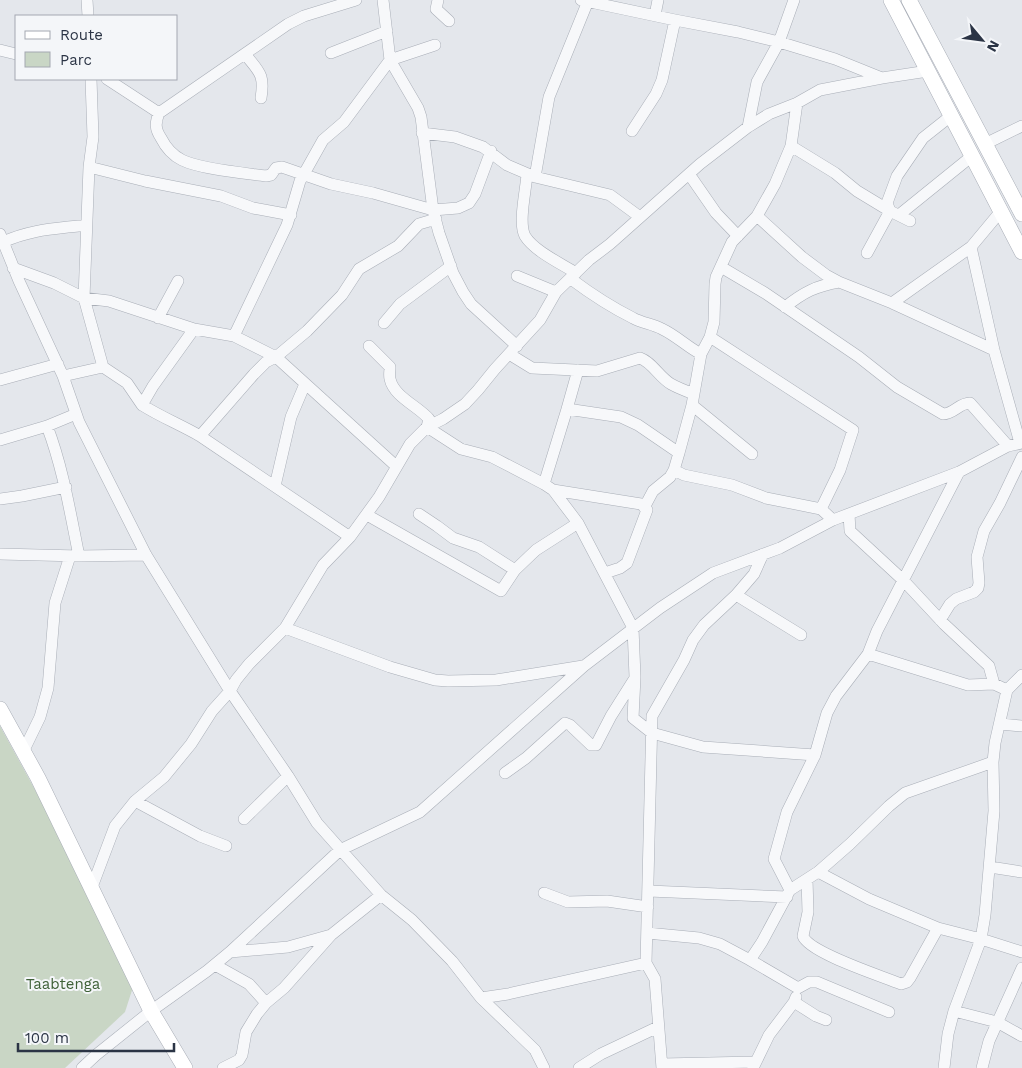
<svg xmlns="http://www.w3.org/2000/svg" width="1022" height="1068" viewBox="0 0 1022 1068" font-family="'Work Sans',sans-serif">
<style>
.green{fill:#c9d6c5}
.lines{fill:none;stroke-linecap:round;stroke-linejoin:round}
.street-casing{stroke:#a9aeb7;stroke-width:12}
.secondary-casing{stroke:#a9aeb7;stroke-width:16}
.street{stroke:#f7f8fa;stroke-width:11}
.secondary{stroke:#fff;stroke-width:15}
.labels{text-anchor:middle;stroke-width:4;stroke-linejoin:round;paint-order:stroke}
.park-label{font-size:15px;fill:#3f6138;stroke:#f4f6f9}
</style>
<rect width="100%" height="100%" fill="#e4e7ec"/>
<path class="green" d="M 0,726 L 73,859 L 134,984 L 125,1012 L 65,1068 L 0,1068 Z"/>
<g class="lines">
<g class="street-casing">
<path id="street" d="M 87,0 L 88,16
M 356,0 L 304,16 L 288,24 L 159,113 C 155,123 155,129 161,138 C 166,148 172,155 182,160 C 200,169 244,173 266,176 L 271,175 L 276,168 L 282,167 L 331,184 L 373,193 L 433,210 L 458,208 L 469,203 L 475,194 L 491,151
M 383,0 L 390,60 L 418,108 L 421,117 L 433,210 L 439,233 L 453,273 L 463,292 L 471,304 L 517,346
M 438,0 L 436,9 L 449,21
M 581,0 L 675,20 L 738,32 L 779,42 L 835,59 L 882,78 L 928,71
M 655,15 L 658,0
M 0,50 L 16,54
M 331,53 L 387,31
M 245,54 C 259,72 265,74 261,98
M 107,79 L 159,113
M 797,103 L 791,146 L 775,184 L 757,216 L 802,257 L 826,275 L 839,282 L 892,303 L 971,247
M 748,127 L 757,82 L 779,42 L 794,0
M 632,131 L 656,94 L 662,80 L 675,20
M 422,133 L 455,137 L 483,147 L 507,165 L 535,177 L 610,195 L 640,217
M 985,144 L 1022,126
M 791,146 L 835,173 L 857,191 L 890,211 L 867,253
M 89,167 L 145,181 L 221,196 L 253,208 L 291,215
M 527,174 C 526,190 518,223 525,236 C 534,251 562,264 576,273
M 689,174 L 716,213 L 738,236
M 535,177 L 549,97 L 588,1
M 1001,211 L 971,247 L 994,350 L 1020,443
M 899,215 L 972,156
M 910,221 L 890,211 L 887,203 L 897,176 L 923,138 L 952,115
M 0,234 L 19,281 L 63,376 L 79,422 L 146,555 L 230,691 L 288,776 L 317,823 L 381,895 L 412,920 L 452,961 L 481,998 L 535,1050 L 544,1068
M 3,242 C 32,229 55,229 86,225
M 721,267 L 765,293 L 859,357 L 897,387 L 943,414 C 954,414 959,403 970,403 L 1008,446
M 13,268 L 54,283 L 84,298 L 109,301 L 194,329 L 234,336
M 517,276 L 556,292
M 571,279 C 591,294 611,307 633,318 C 642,323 653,324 662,329 C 677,336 687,347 701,354
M 892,303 L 994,350
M 785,307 C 804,292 816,286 839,282
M 158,318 L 178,281
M 384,323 L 400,304 L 451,266
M 710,337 L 853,430 L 840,470 L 821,509
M 369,346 L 390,367 C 390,371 389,375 390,379 C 394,397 418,406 429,419 L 427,427 L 461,449 L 492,457 L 544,484 L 553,490 L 578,523 L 633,628 L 635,677 L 633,718 L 652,733 L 703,747 L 815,755
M 509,354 L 532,368 L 597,371 L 640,358 C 652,362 659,377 671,384 C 678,388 686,391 694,394
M 103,367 L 127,383 L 142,405 L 153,386 L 194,329
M 63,376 L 103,367 L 84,298 L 89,167 L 93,137 L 91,79
M 0,380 L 58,364
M 142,405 C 161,417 181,425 200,436
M 692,405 L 752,454
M 567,409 L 578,370
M 76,414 L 47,426 C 63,468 70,512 79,556
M 0,440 L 47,426
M 679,453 L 692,405 L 701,354 L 710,337 L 714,322 L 715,284 L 716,277 L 732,242 L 757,216
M 396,466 L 276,357 L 234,336 L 287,225 L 300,181 L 323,140 L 344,122 L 390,60 L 435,45
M 544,484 L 567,409 L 621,417 L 638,425 L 679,453 L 674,470 L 684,475 L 732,485 L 766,498 L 821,509 L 833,520
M 275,486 L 291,417 L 305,384
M 553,490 L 641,504 L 647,510 L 627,563 L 620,568 L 605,573
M 0,499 L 22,496 L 66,487
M 645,506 L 653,491 L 670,477 L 674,470
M 419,514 L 437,526 L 453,538 L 479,547 L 515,570
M 849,514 L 850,531 L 903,580 L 944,624 L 989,666 L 994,684 L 1007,690
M 367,515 L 501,591 L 515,570 L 536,550 L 578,523
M 350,537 L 200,436 L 254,374 L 266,362 L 276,357 L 307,331 L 342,295 L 359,269 L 398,246 L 419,224 L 436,219
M 0,554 L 79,556 L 146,555
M 736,595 L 801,635
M 940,620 L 950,604 L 956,599 L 974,592 L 978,588 L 979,583 L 977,557 L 984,531 L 1000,503 L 1022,457
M 285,628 L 390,667 L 435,680 L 448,681 L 496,680 L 583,666
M 868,654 L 968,685 L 994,684
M 1000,724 L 1022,726
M 24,750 L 40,717 L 48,688 L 55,603 L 70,556
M 505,773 L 526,758 L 565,723 L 570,725 L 591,745 L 596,745 L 611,716 L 635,678
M 135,801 L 200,836 L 226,846
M 244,819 L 288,776
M 990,867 L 1022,872
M 818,872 L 869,899 L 938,928 L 981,939 L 1022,952
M 807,879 L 808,912 L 803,936 C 809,953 882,976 901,984 L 907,982 L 910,978 L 938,928
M 92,887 L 115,826 L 135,801 L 164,777 L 191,744 L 212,711 L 230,691 L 236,680 L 249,664 L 285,628 L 323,565 L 350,537 L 379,497 L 410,444 L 427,427 L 443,419 L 465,404 L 478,390 L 495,369 L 540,320 L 556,292 L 589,260 L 610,244 L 700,164 L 748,127 L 769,114 L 797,103 L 820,90 L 882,78
M 790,890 L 818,872 L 850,844 L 889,806 L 905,793 L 993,762
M 649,891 L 787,897
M 544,893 L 568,902 L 607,901 L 648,907
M 647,933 L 699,938 L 720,944 L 750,960 L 762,942 L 790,890 L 774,859 L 787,812 L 815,755 L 827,713 L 836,696 L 868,654 L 877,631 L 959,472
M 230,952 L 288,947 L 331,935
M 750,960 L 798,988 L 809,982 L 817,982 L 889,1012
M 215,965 L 249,984 L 266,1003
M 796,997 L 794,1002 L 816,1016 L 826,1020
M 481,998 L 508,994 L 646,963
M 954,1011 L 997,1022 L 1022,1036
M 662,1064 L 755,1062
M 82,1068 L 96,1055 L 151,1011 L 207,971 L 230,952 L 340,850 L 420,812 L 584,666 L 660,608 L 713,573 L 780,548 L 833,520 L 959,472 L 1008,446 L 1022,443
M 223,1068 L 239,1060 L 242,1055 L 246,1032 L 257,1014 L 266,1003 L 284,988 L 331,935 L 381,895
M 579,1068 L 601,1054 L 658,1027
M 662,1068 L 655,979 L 646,963 L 652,716 L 684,660 L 693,640 L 704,625 L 736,595 L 754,574 L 763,554
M 753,1068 L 769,1035 L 794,1002
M 944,1068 L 948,1034 L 954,1011 L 981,939 L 985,915 L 994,811 L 993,762 L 995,743 L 1007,690 L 1022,675
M 982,1068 L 989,1041 L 1022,968"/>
</g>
<g class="secondary-casing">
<path id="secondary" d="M 891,0 L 1022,252
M 909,0 L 1022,214
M 0,709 L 38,778 L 151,1011 L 185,1068"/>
</g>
<use href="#street" class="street"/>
<use href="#secondary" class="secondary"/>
</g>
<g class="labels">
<g class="park-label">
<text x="63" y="989">Taabtenga</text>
</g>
</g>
<rect x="15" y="15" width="162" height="65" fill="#f4f6f9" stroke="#a4a8b1"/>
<rect x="25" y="31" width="25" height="8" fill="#ffffff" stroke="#a4a8b1"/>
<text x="60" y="40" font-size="15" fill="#2b3445">Route</text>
<rect x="25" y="52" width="25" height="15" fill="#c9d6c5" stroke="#a4a8b1"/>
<text x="60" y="65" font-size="15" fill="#2b3445">Parc</text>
<g transform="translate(982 40) rotate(119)" stroke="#f4f6f9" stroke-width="4" paint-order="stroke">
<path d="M0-4L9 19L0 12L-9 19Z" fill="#2b3445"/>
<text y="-8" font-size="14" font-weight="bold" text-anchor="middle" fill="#2b3445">N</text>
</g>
<path d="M18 1043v8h156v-8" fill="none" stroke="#2b3445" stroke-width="2.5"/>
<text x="25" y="1043" font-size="15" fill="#2b3445" stroke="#f4f6f9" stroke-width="4" paint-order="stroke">100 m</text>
</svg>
